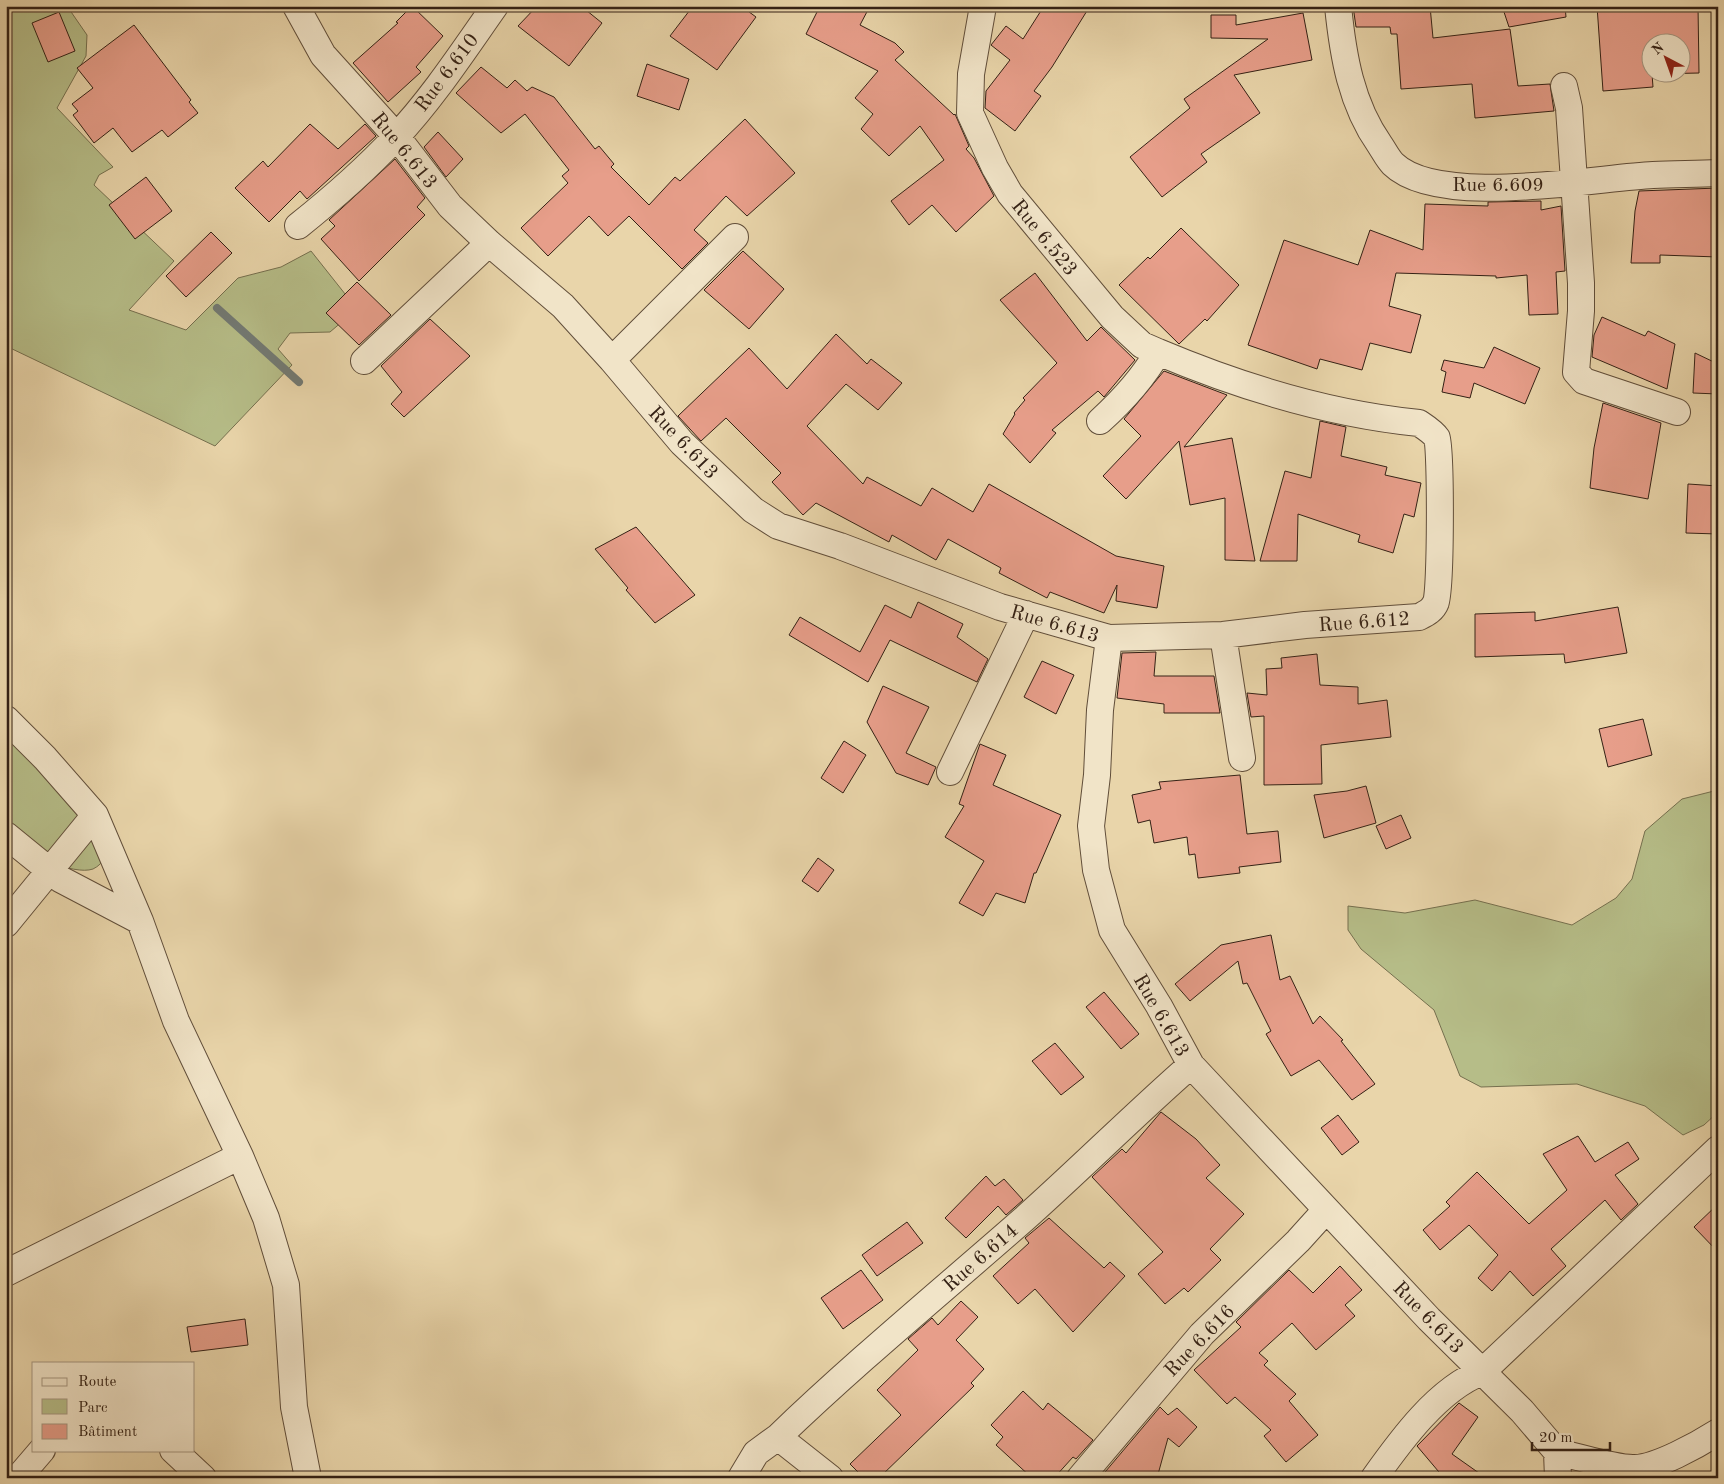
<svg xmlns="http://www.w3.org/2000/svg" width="1724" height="1484" viewBox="0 0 1724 1484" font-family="'Old Standard TT',serif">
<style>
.green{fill:#b6bd88;stroke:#756f4e}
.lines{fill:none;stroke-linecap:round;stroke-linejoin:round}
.stream{stroke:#727a74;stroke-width:8}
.building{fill:#e79e8a;stroke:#342115;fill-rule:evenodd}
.street-casing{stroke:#614e3a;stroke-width:28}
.street{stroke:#f1e4c8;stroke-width:26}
.labels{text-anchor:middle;stroke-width:5;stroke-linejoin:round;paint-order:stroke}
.street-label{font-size:20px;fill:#342115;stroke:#f1e4c8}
</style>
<rect width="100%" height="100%" fill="#e9d5aa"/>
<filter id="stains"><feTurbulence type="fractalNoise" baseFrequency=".004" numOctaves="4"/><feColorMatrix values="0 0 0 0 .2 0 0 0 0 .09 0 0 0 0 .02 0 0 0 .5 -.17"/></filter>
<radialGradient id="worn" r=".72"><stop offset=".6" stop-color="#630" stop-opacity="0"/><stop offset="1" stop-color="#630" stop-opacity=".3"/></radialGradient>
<path class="green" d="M 6,6 L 67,6 L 87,35 L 86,56 L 57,108 L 113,167 L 99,175 L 94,185 L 174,261 L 129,310 L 186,330 L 238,278 L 281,267 L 311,251 L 357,309 L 330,332 L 290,333 L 278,349 L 292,365 L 215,446 L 6,346 Z
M 6,719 L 115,842 C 109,851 104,864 93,869 C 73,876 26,852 6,845 Z
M 1718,790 L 1718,1112 L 1704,1125 L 1683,1135 L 1645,1106 L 1577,1084 L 1481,1087 L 1460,1076 L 1434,1010 L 1361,949 L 1348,930 L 1348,906 L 1405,913 L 1475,900 L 1572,925 L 1616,898 L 1632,879 L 1645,831 L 1682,799 Z"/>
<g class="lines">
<path class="stream" d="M 217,308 L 299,382"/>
</g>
<path class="building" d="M 412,6 L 443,36 L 416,67 L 421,72 L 388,102 L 353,63 L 398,23 L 396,22 Z
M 537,6 L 581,6 L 602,23 L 569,66 L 518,26 Z
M 693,6 L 741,6 L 756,17 L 717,70 L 670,36 Z
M 820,6 L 870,6 L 860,25 L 895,43 L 904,52 L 895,60 L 954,115 L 955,114 L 969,146 L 966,149 L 974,158 L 994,196 L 956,232 L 932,205 L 909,225 L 891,201 L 944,160 L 920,126 L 889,156 L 861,129 L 873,114 L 855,98 L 878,71 L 806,34 Z
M 1044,6 L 1090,6 L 1052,67 L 1034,91 L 1041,96 L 1015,131 L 985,108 L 986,91 L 1010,60 L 991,45 L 1006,26 L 1023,39 Z
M 1353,6 L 1430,6 L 1433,38 L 1510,29 L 1518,86 L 1550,84 L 1554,111 L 1475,118 L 1472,84 L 1401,89 L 1397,34 L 1391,34 L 1390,27 L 1356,27 Z
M 1502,6 L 1565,6 L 1566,17 L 1509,27 Z
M 1597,6 L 1698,6 L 1699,73 L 1652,74 L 1653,87 L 1603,91 ZM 1652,42 L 1682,42 L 1682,72 L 1652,72 Z
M 59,12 L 75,51 L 48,62 L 32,23 Z
M 1303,13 L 1312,60 L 1234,75 L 1260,113 L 1201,154 L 1207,162 L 1162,197 L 1130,157 L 1190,108 L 1184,99 L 1268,39 L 1211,38 L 1211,15 L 1236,15 L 1236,25 Z
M 134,25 L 191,100 L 189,102 L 198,113 L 168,137 L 162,130 L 132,152 L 113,128 L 94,143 L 73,115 L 78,111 L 72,104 L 93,88 L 77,68 Z
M 647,64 L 689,79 L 679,110 L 637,96 Z
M 481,67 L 507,88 L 515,80 L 527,91 L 532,87 L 554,97 L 595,149 L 599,146 L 614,164 L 611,167 L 649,205 L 675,177 L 680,181 L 745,119 L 795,173 L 747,216 L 726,196 L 694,230 L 708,243 L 682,269 L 629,216 L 608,236 L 589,216 L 548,256 L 521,228 L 568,183 L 562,176 L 569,170 L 525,114 L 501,133 L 456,93 Z
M 310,124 L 338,149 L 365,124 L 376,136 L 307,199 L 300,191 L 269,222 L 235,188 L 263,161 L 268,167 Z
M 438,132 L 463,159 L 446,177 L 424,147 Z
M 395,159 L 425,198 L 417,207 L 425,215 L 359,281 L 321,239 L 335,226 L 329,220 Z
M 146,177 L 172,211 L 135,239 L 109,205 Z
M 1718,188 L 1718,257 L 1660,255 L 1660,263 L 1631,263 L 1635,211 L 1639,191 Z
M 1541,201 L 1541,210 L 1561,206 L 1565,271 L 1556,272 L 1558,314 L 1529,315 L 1527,275 L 1496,278 L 1496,276 L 1396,273 L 1389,306 L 1421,315 L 1411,353 L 1370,343 L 1362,370 L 1320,359 L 1317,369 L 1248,345 L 1284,240 L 1358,265 L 1370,230 L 1423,250 L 1425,204 L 1488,206 L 1488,202 Z
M 1181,228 L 1239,285 L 1207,321 L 1205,319 L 1179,344 L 1119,285 L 1148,257 L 1150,259 Z
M 211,232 L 232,253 L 186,297 L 166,276 Z
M 743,251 L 784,289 L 749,329 L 704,290 Z
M 1035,273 L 1087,341 L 1101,327 L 1135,360 L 1104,397 L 1098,391 L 1052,430 L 1056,433 L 1030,463 L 1003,434 L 1015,414 L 1014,413 L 1025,400 L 1023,398 L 1057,363 L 1000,300 Z
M 357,282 L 391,315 L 359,345 L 326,313 Z
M 1602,317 L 1645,336 L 1648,331 L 1675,344 L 1667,389 L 1592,357 L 1594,335 Z
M 430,319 L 470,356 L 404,417 L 391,404 L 402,392 L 381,366 Z
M 836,334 L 867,364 L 871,359 L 902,383 L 878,410 L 846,384 L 807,426 L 863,484 L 867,477 L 921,506 L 932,488 L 973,512 L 989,484 L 1116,556 L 1164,566 L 1157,608 L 1116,601 L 1117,585 L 1104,613 L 1050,592 L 1047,598 L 999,573 L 1001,568 L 948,539 L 936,560 L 892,535 L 889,542 L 816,503 L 803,515 L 772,482 L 781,473 L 726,418 L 701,441 L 678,416 L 749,348 L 787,389 Z
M 1494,347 L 1540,368 L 1525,404 L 1474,383 L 1470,398 L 1442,392 L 1446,372 L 1441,370 L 1444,360 L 1484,368 Z
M 1695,353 L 1718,364 L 1718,394 L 1693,393 Z
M 1164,371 L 1227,395 L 1184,447 L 1232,438 L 1255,561 L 1225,560 L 1225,498 L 1190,505 L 1179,441 L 1126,499 L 1103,476 L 1141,436 L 1124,419 Z
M 1603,403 L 1661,423 L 1648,499 L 1590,488 L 1594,448 Z
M 1320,421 L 1346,427 L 1341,456 L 1387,467 L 1385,475 L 1421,483 L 1414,517 L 1404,514 L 1393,553 L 1358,542 L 1360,535 L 1298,514 L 1297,561 L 1260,561 L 1285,471 L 1311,478 Z
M 1688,484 L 1718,486 L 1718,534 L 1686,533 Z
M 636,527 L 695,595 L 655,623 L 626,590 L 628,588 L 595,549 Z
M 918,602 L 963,624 L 957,637 L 988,659 L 977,682 L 890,640 L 868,682 L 789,635 L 800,617 L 860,652 L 885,605 L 911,618 Z
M 1618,607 L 1627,653 L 1565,663 L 1564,654 L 1475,657 L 1475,614 L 1535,612 L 1535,621 Z
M 1156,652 L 1154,676 L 1214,676 L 1220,713 L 1164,713 L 1164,704 L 1117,698 L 1122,653 Z
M 1317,654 L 1320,685 L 1358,687 L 1358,704 L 1387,700 L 1391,737 L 1321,745 L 1322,784 L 1264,785 L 1264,716 L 1251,717 L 1247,693 L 1267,695 L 1266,669 L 1282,668 L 1281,658 Z
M 1042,661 L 1074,675 L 1056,714 L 1024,697 Z
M 883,686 L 929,707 L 906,753 L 936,767 L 928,785 L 896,773 L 867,722 Z
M 1643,719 L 1652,755 L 1608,767 L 1599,729 Z
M 844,741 L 866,755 L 843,793 L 821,778 Z
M 980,744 L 1006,755 L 993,785 L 1061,815 L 1036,873 L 1034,873 L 1025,903 L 996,893 L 983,916 L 959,903 L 984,861 L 945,837 L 964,806 L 959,804 Z
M 1240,775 L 1247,834 L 1278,831 L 1281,862 L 1239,867 L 1240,873 L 1198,878 L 1195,854 L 1189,855 L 1187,837 L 1154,843 L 1150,820 L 1138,823 L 1132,795 L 1161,789 L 1159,782 Z
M 1366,786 L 1376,823 L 1324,838 L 1314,795 L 1347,791 Z
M 1401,815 L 1411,838 L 1386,849 L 1376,826 Z
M 818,858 L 834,870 L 818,892 L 802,881 Z
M 1271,935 L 1280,980 L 1290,976 L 1313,1024 L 1320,1016 L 1343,1040 L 1341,1041 L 1375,1084 L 1352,1100 L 1319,1060 L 1291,1076 L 1266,1034 L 1271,1031 L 1247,983 L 1243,984 L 1238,961 L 1190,1001 L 1175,984 L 1221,945 Z
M 1104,992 L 1139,1034 L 1121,1049 L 1086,1007 Z
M 1055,1043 L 1084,1077 L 1061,1095 L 1032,1061 Z
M 1161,1112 L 1196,1139 L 1220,1165 L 1206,1178 L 1244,1214 L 1210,1249 L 1221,1260 L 1188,1292 L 1184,1288 L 1165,1304 L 1138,1274 L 1163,1252 L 1092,1177 L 1122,1149 L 1126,1153 Z
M 1338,1115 L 1359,1142 L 1342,1155 L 1321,1128 Z
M 1578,1136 L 1595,1162 L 1628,1142 L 1639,1159 L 1615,1175 L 1638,1204 L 1621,1220 L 1605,1200 L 1551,1249 L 1566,1266 L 1533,1296 L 1510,1271 L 1492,1291 L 1478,1278 L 1498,1255 L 1469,1225 L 1440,1250 L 1423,1230 L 1450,1206 L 1446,1202 L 1477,1172 L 1529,1224 L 1567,1190 L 1543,1154 Z
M 986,1176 L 995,1186 L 1004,1179 L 1023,1200 L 1006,1215 L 998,1206 L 966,1238 L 945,1218 Z
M 1718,1204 L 1718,1252 L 1694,1227 Z
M 1049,1218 L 1104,1268 L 1110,1262 L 1125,1276 L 1073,1332 L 1035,1289 L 1018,1304 L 993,1276 L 1029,1243 L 1025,1238 Z
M 907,1222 L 923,1243 L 877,1276 L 862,1255 Z
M 1340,1266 L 1362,1290 L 1345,1305 L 1355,1316 L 1316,1350 L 1292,1323 L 1259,1353 L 1268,1361 L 1264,1365 L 1296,1394 L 1289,1401 L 1318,1435 L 1286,1462 L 1264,1436 L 1271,1430 L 1235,1397 L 1227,1404 L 1194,1370 L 1241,1327 L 1236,1322 L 1289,1270 L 1313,1293 Z
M 861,1270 L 883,1300 L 843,1329 L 821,1298 Z
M 961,1301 L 978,1317 L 956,1340 L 984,1369 L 971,1383 L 974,1386 L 879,1478 L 864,1478 L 850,1464 L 901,1415 L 877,1390 L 918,1350 L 908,1339 L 932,1318 L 938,1325 Z
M 245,1319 L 248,1345 L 191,1352 L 187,1327 Z
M 1023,1391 L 1043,1410 L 1048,1403 L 1093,1440 L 1076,1459 L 1073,1457 L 1054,1478 L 1032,1478 L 996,1445 L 1003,1437 L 991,1425 Z
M 1459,1403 L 1478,1417 L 1452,1454 L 1486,1478 L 1444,1478 L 1417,1446 Z
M 1160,1407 L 1168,1415 L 1177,1408 L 1197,1427 L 1179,1447 L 1168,1438 L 1157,1478 L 1100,1478 Z"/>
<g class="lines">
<g class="street-casing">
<path id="street" d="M 296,6 L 323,55 L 397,137 L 450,206 L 489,243 L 563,306 L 612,360 L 682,443 L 753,510 L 778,526 L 840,546 L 1000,607 L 1109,638 L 1100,710 L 1097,775 L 1091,826 L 1096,870 L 1112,930 L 1159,1006 L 1191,1065 L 1429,1319 L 1522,1411 L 1557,1452 L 1558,1478
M 983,6 L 971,74 L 970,113 L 995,168 L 1010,194 L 1112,317 L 1142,345 L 1158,352 C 1143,378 1122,401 1100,421
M 1338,6 C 1343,56 1351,104 1380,145 C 1384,151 1388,159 1393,164 C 1438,208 1593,178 1653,175 C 1675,174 1696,174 1718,173
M 1564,86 L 1569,108 L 1581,283 L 1581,311 L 1576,372 L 1584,381 L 1677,412
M 298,226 C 333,198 365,170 395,138 C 432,99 464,50 495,6
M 612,360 L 735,237
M 364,361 L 489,243
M 1223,635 L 1242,758
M 1109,638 L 1223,635 L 1305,625 L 1419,617 C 1427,613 1433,610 1436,602 C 1441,594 1441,445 1437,438 C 1433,432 1425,427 1419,423 C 1329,414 1241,387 1158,352
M 6,719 L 45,758 L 95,815 L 140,921 L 176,1021 L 240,1156 L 266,1218 L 286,1285 L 294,1407 L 308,1478
M 950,772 L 1026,614
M 6,835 L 60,879 L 140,921
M 6,924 L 95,815
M 6,1273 L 240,1156
M 173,1450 L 203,1478
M 1557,1452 C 1577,1456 1613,1468 1633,1468 C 1655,1469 1699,1444 1718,1432
M 18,1478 L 42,1450
M 741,1478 L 756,1453 L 778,1437
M 830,1478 L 778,1437 C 857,1361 942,1291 1024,1219 C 1080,1169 1134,1115 1191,1065
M 1080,1478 L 1202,1334 L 1298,1241 L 1326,1210
M 1374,1478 C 1401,1440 1438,1389 1482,1372 L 1718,1149"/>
</g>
<use href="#street" class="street"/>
</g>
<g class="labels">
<g class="street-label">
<text transform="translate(446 72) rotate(-53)" y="7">Rue 6.610</text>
<text transform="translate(405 150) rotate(51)" y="7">Rue 6.613</text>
<text x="1498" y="191">Rue 6.609</text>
<text transform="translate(1045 237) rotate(51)" y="7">Rue 6.523</text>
<text transform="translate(684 442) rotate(47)" y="7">Rue 6.613</text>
<text transform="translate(1364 621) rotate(-4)" y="7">Rue 6.612</text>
<text transform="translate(1055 623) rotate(16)" y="7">Rue 6.613</text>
<text transform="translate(1162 1015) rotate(60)" y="7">Rue 6.613</text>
<text transform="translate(980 1257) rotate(-41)" y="7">Rue 6.614</text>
<text transform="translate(1429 1317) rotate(46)" y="7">Rue 6.613</text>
<text transform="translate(1199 1340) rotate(-46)" y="7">Rue 6.616</text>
</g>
</g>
<rect width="1724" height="1484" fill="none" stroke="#e9d5aa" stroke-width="25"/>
<rect x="8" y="8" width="1709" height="1469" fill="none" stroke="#342115" stroke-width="2.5"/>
<rect x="12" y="12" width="1699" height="1459" fill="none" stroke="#342115"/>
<rect x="32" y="1362" width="162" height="90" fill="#f1e4c8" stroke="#a59680"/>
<rect x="42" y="1378" width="25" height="8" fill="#f1e4c8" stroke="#a59680"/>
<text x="78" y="1386" font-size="15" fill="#342115">Route</text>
<rect x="42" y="1399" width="25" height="15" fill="#b6bd88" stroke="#a59680"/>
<text x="78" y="1412" font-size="15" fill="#342115">Parc</text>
<rect x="42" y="1424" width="25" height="15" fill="#e79e8a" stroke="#a59680"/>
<text x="78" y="1436" font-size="15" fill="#342115">Bâtiment</text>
<g transform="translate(1666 58) rotate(319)"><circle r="24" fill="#f1e4c8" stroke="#a59680"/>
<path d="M0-4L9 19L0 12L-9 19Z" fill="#8f2418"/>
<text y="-8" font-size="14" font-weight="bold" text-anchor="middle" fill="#342115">N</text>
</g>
<path d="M1532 1442v8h78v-8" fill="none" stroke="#342115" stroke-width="2.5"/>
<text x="1539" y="1442" font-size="15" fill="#342115" stroke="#f1e4c8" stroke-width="4" paint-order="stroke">20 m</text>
<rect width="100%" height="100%" filter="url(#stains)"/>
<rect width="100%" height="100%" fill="url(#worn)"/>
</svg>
